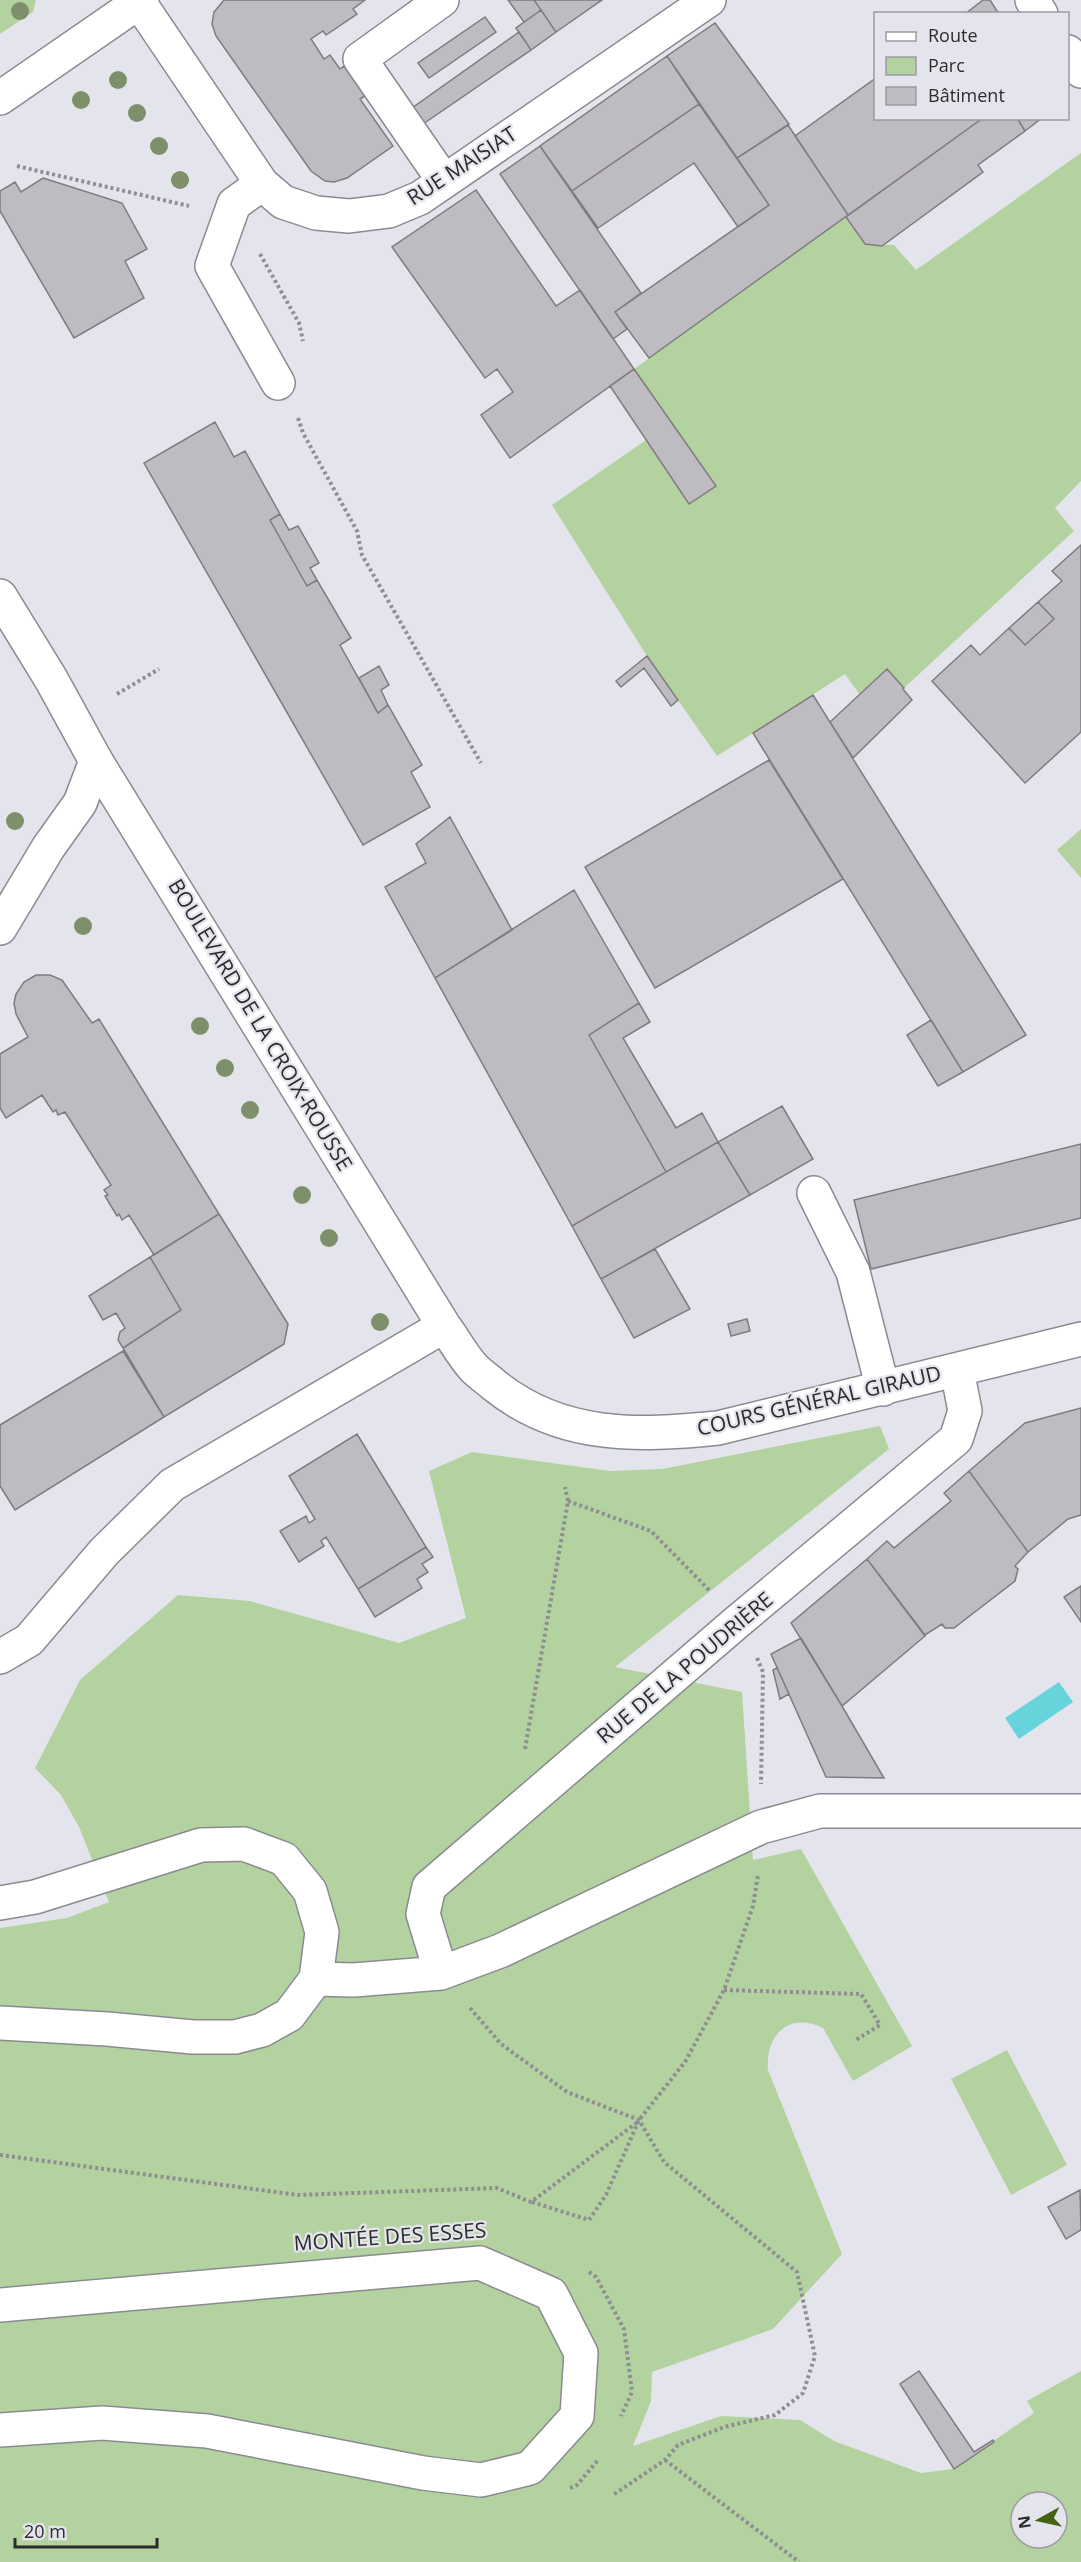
<svg xmlns="http://www.w3.org/2000/svg" width="1081" height="2562" viewBox="0 0 1081 2562" font-family="'Open Sans',sans-serif">
<style>
.green{fill:#b3d29f;fill-rule:evenodd}
.water{fill:#67d4dc}
.building{fill:#bebbc1;stroke:#7e7b81;stroke-width:1.5}
.lines{fill:none;stroke-linecap:round;stroke-linejoin:round}
.minor-casing{stroke:#898b91;stroke-width:36}
.major-casing{stroke:#898b91;stroke-width:36}
.path{stroke:#8e8e93;stroke-width:4;stroke-dasharray:3 3;stroke-linecap:butt}
.minor{stroke:#fff;stroke-width:33}
.major{stroke:#fff;stroke-width:33}
.tree{fill:#7d906b}
.labels{text-anchor:middle;stroke-width:4.5;stroke-linejoin:round;paint-order:stroke}
.street-label{font-size:21px;fill:#2c2c2f;stroke:#e4e5ec}
</style>
<rect width="100%" height="100%" fill="#e4e5ec"/>
<path class="green" d="M 0,0 L 36,0 L 33,12 L 0,34 Z
M 1081,153 L 1081,481 L 1055,508 L 1074,531 L 904,688 L 886,669 L 860,695 L 845,674 L 717,756 L 647,656 L 552,505 L 646,440 L 689,504 L 715,485 L 634,369 L 846,217 L 864,244 L 894,245 L 916,270 Z
M 1081,829 L 1081,878 L 1057,850 Z
M 880,1426 L 889,1449 L 615,1667 L 742,1692 L 753,1860 L 801,1849 L 912,2046 L 853,2081 L 823,2028 C 788,2011 765,2036 768,2070 L 842,2254 L 773,2329 L 652,2372 L 651,2401 L 633,2446 L 721,2416 L 800,2420 L 834,2441 L 921,2473 L 953,2469 L 1034,2413 L 1027,2401 L 1081,2371 L 1081,2562 L 0,2562 L 0,1928 L 67,1918 L 109,1902 L 79,1827 L 61,1795 L 35,1768 L 80,1680 L 178,1595 L 250,1601 L 399,1643 L 466,1618 L 429,1471 L 472,1452 L 610,1471 L 662,1469 ZM 1021,2502 L 1057,2502 L 1057,2538 L 1021,2538 Z
M 1007,2050 L 1067,2165 L 1011,2195 L 951,2079 Z"/>
<path class="water" d="M 1059,1682 L 1073,1702 L 1019,1739 L 1005,1718 Z"/>
<path class="building" d="M 365,0 L 353,9 L 357,14 L 326,35 L 323,31 L 311,39 L 324,59 L 330,55 L 340,69 L 344,66 L 365,96 L 360,99 L 393,146 L 347,178 L 334,182 L 325,181 L 311,171 L 216,36 L 212,24 L 214,12 L 224,0 Z
M 508,0 L 534,0 L 541,10 L 524,22 Z
M 534,0 L 602,0 L 556,32 Z
M 983,0 L 990,0 L 999,14 L 965,14 Z
M 541,10 L 556,32 L 531,50 L 516,28 Z
M 485,17 L 496,32 L 429,78 L 418,63 Z
M 715,23 L 789,124 L 737,158 L 667,56 Z
M 519,32 L 531,50 L 423,124 L 412,108 Z
M 667,56 L 699,104 L 572,191 L 540,146 Z
M 876,78 L 876,118 L 983,118 L 848,215 L 795,136 Z
M 699,104 L 769,205 L 738,227 L 694,163 L 598,228 L 572,191 Z
M 983,118 L 1017,118 L 1025,131 L 978,165 L 983,172 L 882,246 L 865,244 L 846,217 Z
M 1017,118 L 1042,118 L 1025,131 Z
M 788,125 L 848,215 L 649,358 L 615,312 L 769,205 L 737,158 Z
M 540,146 L 641,293 L 615,312 L 627,329 L 613,339 L 500,174 Z
M 43,178 L 122,203 L 147,249 L 125,261 L 144,298 L 74,338 L 0,211 L 0,191 L 15,182 L 21,192 Z
M 476,190 L 556,306 L 580,290 L 634,369 L 510,458 L 481,415 L 513,392 L 497,369 L 485,378 L 392,247 Z
M 634,369 L 716,486 L 689,504 L 610,386 Z
M 215,422 L 234,457 L 245,451 L 280,514 L 270,520 L 307,586 L 317,580 L 351,638 L 340,645 L 378,713 L 388,705 L 422,765 L 411,772 L 430,807 L 363,845 L 144,463 Z
M 280,514 L 289,530 L 298,526 L 319,563 L 310,568 L 317,580 L 307,586 L 270,520 Z
M 1081,545 L 1081,732 L 1025,783 L 932,681 L 971,645 L 980,655 L 1009,628 L 1025,645 L 1054,619 L 1038,602 L 1062,581 L 1052,571 Z
M 1038,602 L 1054,619 L 1025,645 L 1009,628 Z
M 647,656 L 678,700 L 671,706 L 644,668 L 621,687 L 616,681 Z
M 379,666 L 389,685 L 381,690 L 388,705 L 378,713 L 359,678 Z
M 887,669 L 904,688 L 903,689 L 912,700 L 853,758 L 830,722 Z
M 813,695 L 1026,1035 L 963,1072 L 753,733 Z
M 769,760 L 843,879 L 655,988 L 585,867 Z
M 450,817 L 512,930 L 435,978 L 385,887 L 426,863 L 416,844 Z
M 574,890 L 639,1003 L 589,1035 L 666,1172 L 572,1226 L 435,978 Z
M 36,975 L 50,975 L 62,980 L 92,1023 L 99,1019 L 219,1214 L 154,1255 L 129,1215 L 122,1220 L 119,1214 L 117,1216 L 105,1196 L 108,1195 L 104,1190 L 111,1185 L 65,1112 L 58,1115 L 56,1110 L 53,1112 L 42,1095 L 6,1118 L 0,1108 L 0,1054 L 28,1037 L 16,1014 L 14,1003 L 16,994 L 24,982 Z
M 639,1003 L 650,1022 L 623,1038 L 676,1128 L 702,1113 L 718,1142 L 666,1172 L 589,1035 Z
M 931,1020 L 963,1072 L 938,1086 L 907,1035 Z
M 782,1106 L 813,1159 L 750,1195 L 718,1142 Z
M 718,1142 L 750,1195 L 601,1279 L 572,1226 Z
M 1081,1144 L 1081,1218 L 871,1269 L 854,1200 Z
M 219,1214 L 288,1324 L 284,1344 L 164,1417 L 123,1348 L 181,1310 L 150,1257 Z
M 655,1249 L 690,1309 L 634,1338 L 601,1279 Z
M 150,1257 L 181,1310 L 123,1348 L 118,1340 L 120,1332 L 125,1328 L 116,1313 L 103,1320 L 89,1296 Z
M 747,1319 L 750,1331 L 731,1336 L 728,1324 Z
M 123,1351 L 164,1417 L 15,1510 L 0,1486 L 0,1425 Z
M 1081,1408 L 1081,1515 L 1068,1519 L 1028,1552 L 969,1471 L 1025,1423 Z
M 357,1434 L 426,1547 L 358,1589 L 326,1537 L 321,1541 L 324,1546 L 299,1562 L 280,1531 L 306,1516 L 309,1523 L 315,1519 L 289,1476 Z
M 969,1471 L 1028,1552 L 1015,1566 L 1018,1569 L 1015,1581 L 954,1628 L 945,1628 L 942,1624 L 925,1635 L 867,1559 L 887,1541 L 894,1548 L 951,1501 L 944,1493 Z
M 426,1547 L 433,1557 L 422,1564 L 428,1572 L 417,1579 L 422,1588 L 375,1617 L 358,1589 Z
M 867,1559 L 925,1636 L 842,1706 L 791,1623 Z
M 1081,1586 L 1081,1622 L 1064,1597 Z
M 801,1638 L 842,1706 L 884,1778 L 826,1777 L 771,1654 Z
M 777,1668 L 789,1694 L 780,1699 L 773,1670 Z
M 1080,2190 L 1081,2230 L 1066,2239 L 1048,2207 Z
M 919,2371 L 974,2452 L 993,2440 L 994,2442 L 954,2469 L 900,2384 Z"/>
<g class="lines">
<g class="minor-casing">
<path id="minor" d="M 442,0 L 360,59 L 444,181
M 1032,0 L 1041,14
M 139,2 L 262,184 L 283,202 L 316,213 L 349,216 L 389,211 L 420,198 L 709,0
M 1068,52 L 1081,71
M 0,98 L 142,0
M 262,184 L 234,204 L 212,266 L 278,383
M 96,761 L 444,1326 C 454,1339 462,1355 473,1367 C 479,1374 488,1379 494,1385 C 561,1439 637,1436 718,1428 L 1081,1339
M 814,1193 L 853,1272 L 883,1389
M 0,1657 L 29,1640 L 104,1552 L 172,1485 L 444,1326
M 441,1973 L 423,1914 L 429,1887 L 737,1622 L 956,1439 L 965,1411 L 957,1370
M 316,1979 L 354,1980 L 441,1973 L 500,1951 L 761,1827 L 820,1811 L 1081,1811"/>
</g>
<g class="major-casing">
<path id="major" d="M 0,596 L 51,679 L 96,761 L 80,803 L 48,848 L 0,928
M 0,1903 L 35,1897 L 201,1845 L 244,1844 L 284,1859 L 310,1891 L 322,1932 L 316,1979 L 289,2015 L 262,2030 L 235,2037 L 193,2037 L 107,2029 L 0,2023
M 0,2305 L 480,2263 L 551,2294 L 581,2353 L 577,2416 L 530,2468 L 481,2480 L 423,2473 L 207,2431 L 102,2423 L 0,2430"/>
</g>
<path class="path" d="M 17,166 L 189,206
M 260,254 L 299,323 L 303,341
M 298,418 L 303,433 L 357,531 L 362,555 L 481,763
M 117,694 L 159,669
M 568,1501 L 651,1531 L 711,1592
M 757,1658 L 763,1672 L 761,1784
M 525,1749 L 568,1501 L 565,1487
M 724,1990 L 861,1994 L 880,2025 L 856,2040
M 470,2008 L 501,2044 L 567,2092 L 639,2120 L 664,2162 L 797,2272 L 815,2356 L 803,2393 L 775,2415 L 724,2427 L 678,2445 L 665,2460 L 613,2495
M 0,2155 L 298,2195 L 497,2188 L 531,2202 L 639,2121
M 532,2202 L 589,2220 L 606,2195 L 639,2120 L 685,2062 L 724,1990 L 753,1906 L 758,1875
M 589,2272 L 596,2277 L 624,2329 L 632,2392 L 621,2416
M 665,2460 L 799,2562
M 570,2488 L 577,2485 L 598,2460"/>
<use href="#minor" class="minor"/>
<use href="#major" class="major"/>
</g>
<g class="tree">
<circle cx="20" cy="11" r="9"/>
<circle cx="118" cy="80" r="9"/>
<circle cx="81" cy="100" r="9"/>
<circle cx="137" cy="113" r="9"/>
<circle cx="159" cy="146" r="9"/>
<circle cx="180" cy="180" r="9"/>
<circle cx="15" cy="821" r="9"/>
<circle cx="83" cy="926" r="9"/>
<circle cx="200" cy="1026" r="9"/>
<circle cx="225" cy="1068" r="9"/>
<circle cx="250" cy="1110" r="9"/>
<circle cx="302" cy="1195" r="9"/>
<circle cx="329" cy="1238" r="9"/>
<circle cx="380" cy="1322" r="9"/>
</g>
<g class="labels">
<g class="street-label">
<text transform="translate(462 166) rotate(-33)" y="7">RUE MAISIAT</text>
<text transform="translate(260 1025) rotate(59)" y="7">BOULEVARD DE LA CROIX-ROUSSE</text>
<text transform="translate(819 1401) rotate(-13)" y="7">COURS GÉNÉRAL GIRAUD</text>
<text transform="translate(685 1668) rotate(-40)" y="7">RUE DE LA POUDRIÈRE</text>
<text transform="translate(390 2237) rotate(-4)" y="7">MONTÉE DES ESSES</text>
</g>
</g>
<rect x="874" y="12" width="195" height="108" fill="#e4e5ec" stroke="#9a9ba0" stroke-width="1.5"/>
<rect x="886" y="32" width="30" height="9" fill="#ffffff" stroke="#9a9ba0" stroke-width="1.5"/>
<text x="928" y="42" font-size="18" fill="#2c2c2f">Route</text>
<rect x="886" y="57" width="30" height="18" fill="#b3d29f" stroke="#9a9ba0" stroke-width="1.5"/>
<text x="928" y="72" font-size="18" fill="#2c2c2f">Parc</text>
<rect x="886" y="87" width="30" height="18" fill="#bebbc1" stroke="#9a9ba0" stroke-width="1.5"/>
<text x="928" y="102" font-size="18" fill="#2c2c2f">Bâtiment</text>
<g transform="translate(1039 2520) rotate(262)"><circle r="28" fill="#e4e5ec" stroke="#9a9ba0" stroke-width="1.5"/>
<path d="M0-4.5L10 22L0 15L-10 22Z" fill="#446317"/>
<text y="-9" font-size="16" font-weight="bold" text-anchor="middle" fill="#2c2c2f">N</text>
</g>
<path d="M15 2538v9h142v-9" fill="none" stroke="#2c2c2f" stroke-width="3"/>
<text x="24" y="2538" font-size="18" fill="#2c2c2f" stroke="#e4e5ec" stroke-width="4.5" paint-order="stroke">20 m</text>
</svg>
